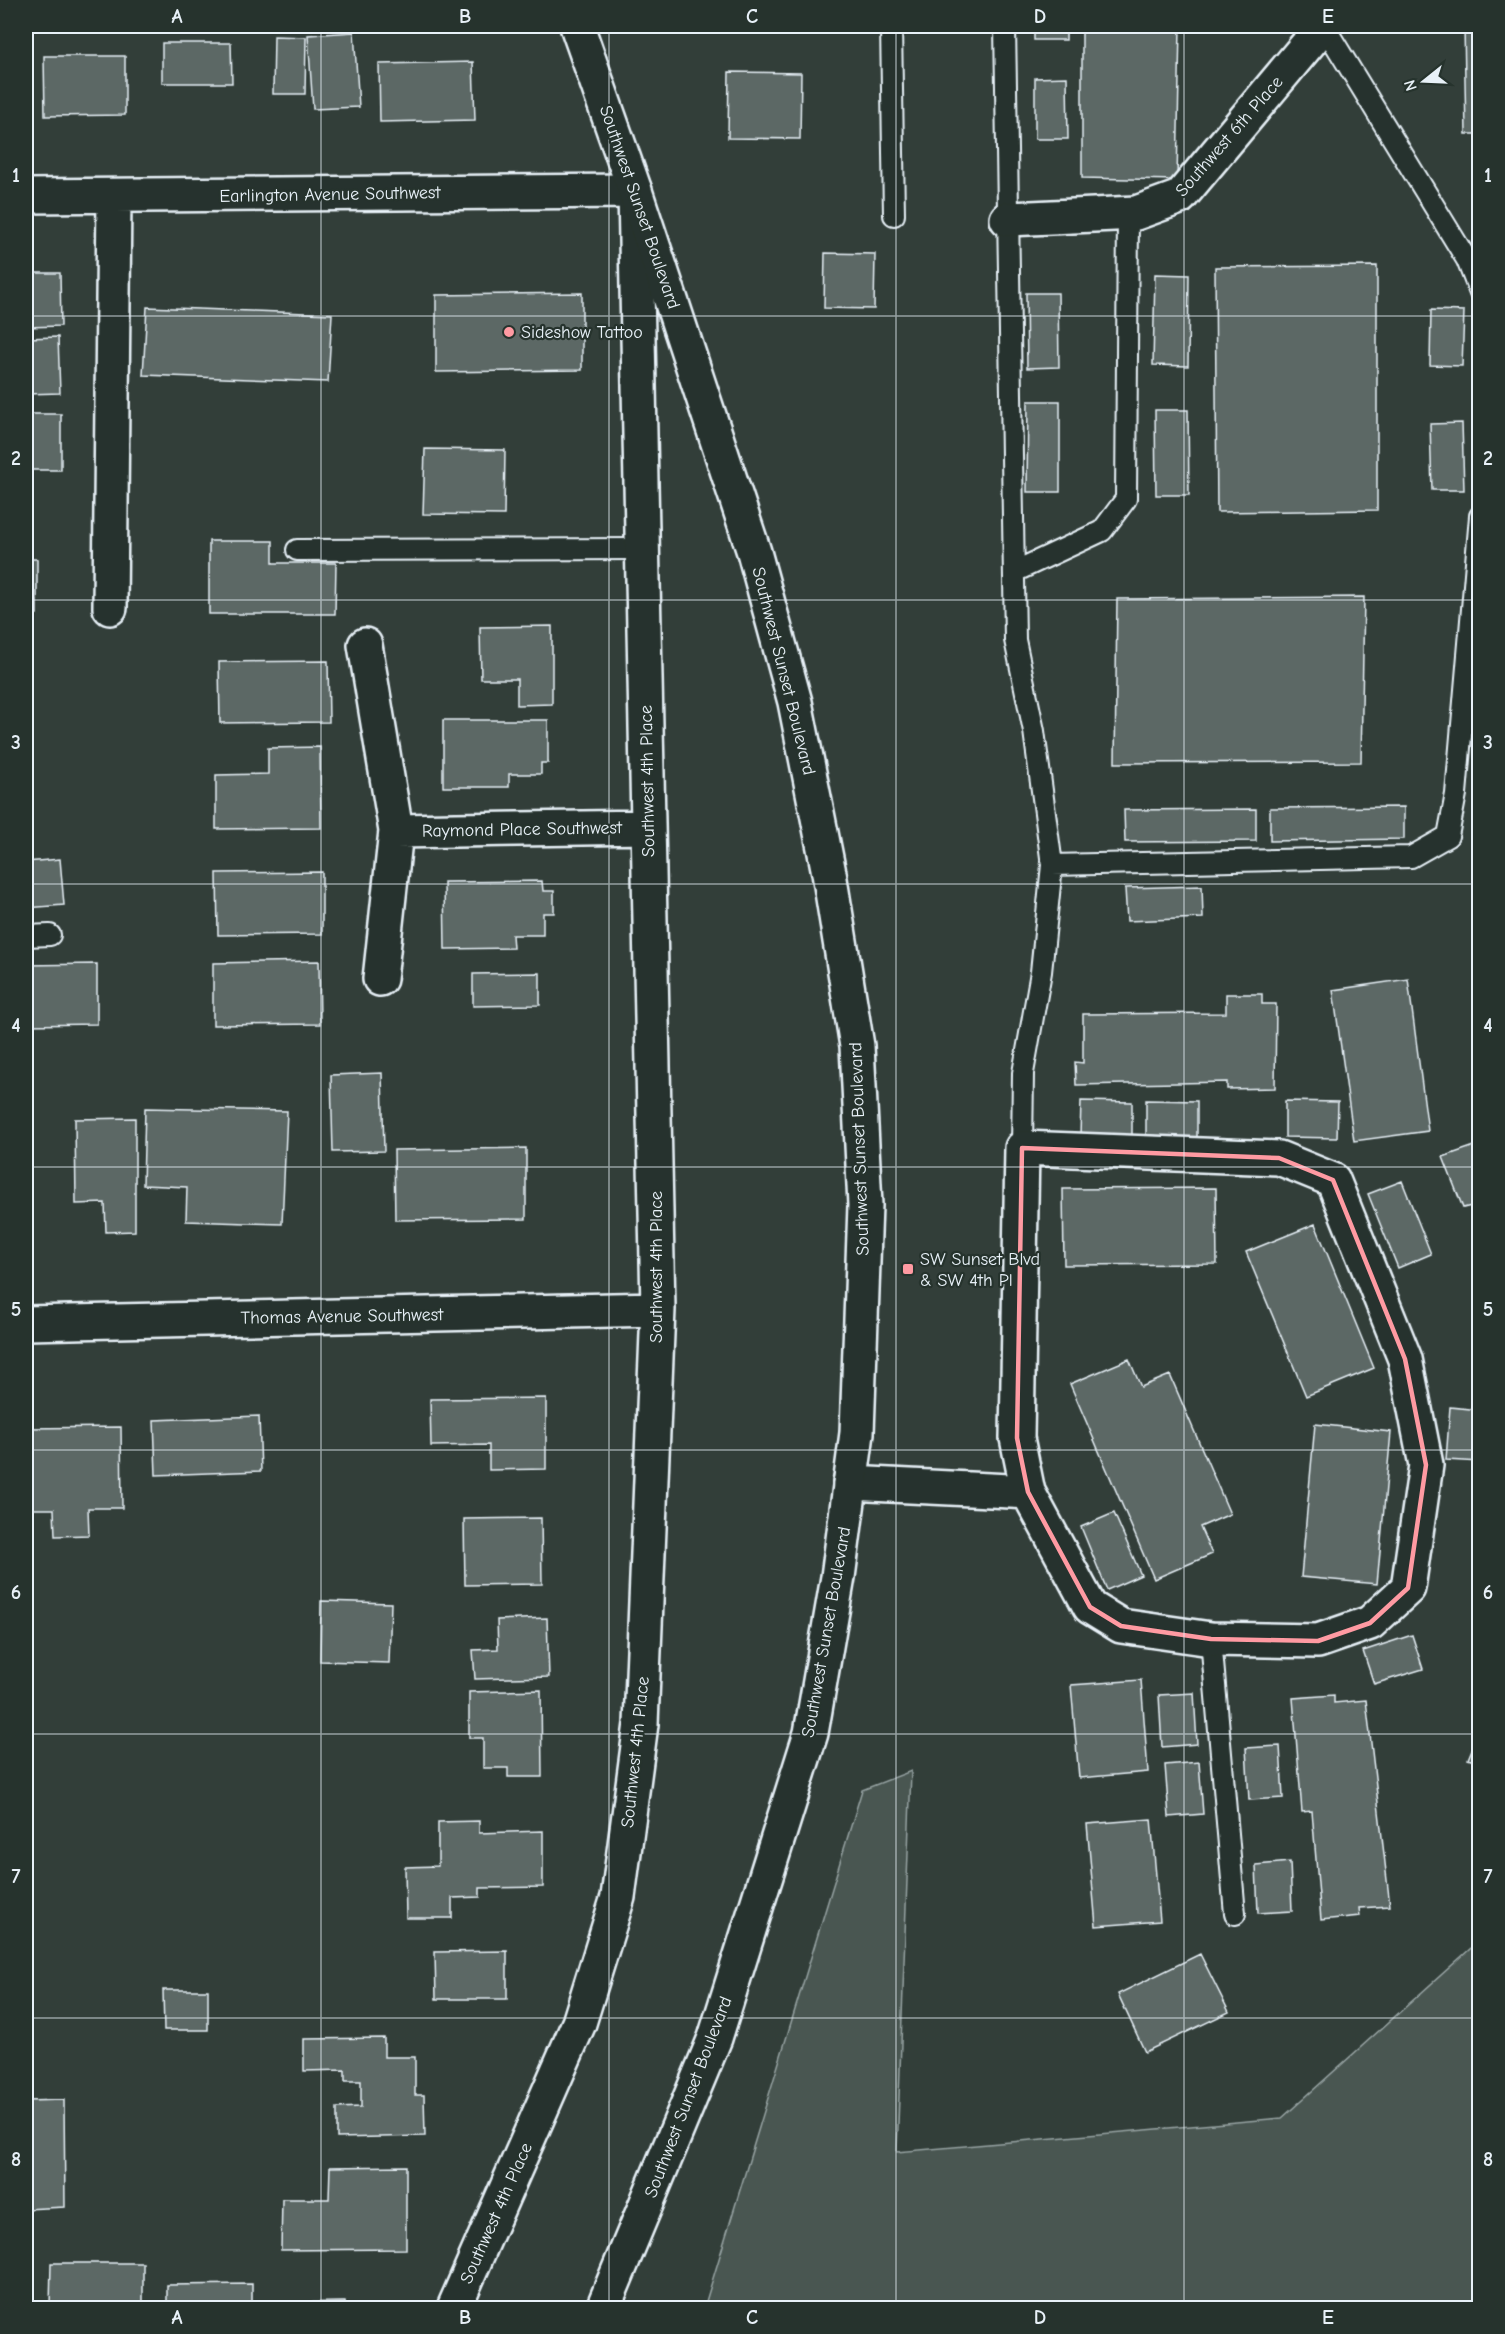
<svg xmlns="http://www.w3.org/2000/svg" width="1505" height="2334" viewBox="0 0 1505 2334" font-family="'Comic Neue',sans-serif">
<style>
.green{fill:#495651;stroke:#98a4a4;stroke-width:1.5}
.building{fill:#5c6865;stroke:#e8f1f8;stroke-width:1.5}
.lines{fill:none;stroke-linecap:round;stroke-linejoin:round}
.service-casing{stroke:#e8f1f8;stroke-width:24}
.minor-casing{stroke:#e8f1f8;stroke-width:38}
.secondary-casing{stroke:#e8f1f8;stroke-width:38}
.service{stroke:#26332d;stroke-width:20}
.minor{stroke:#26332d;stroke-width:33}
.secondary{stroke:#26332d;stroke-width:33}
.marked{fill:none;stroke:#ff9aa2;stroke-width:4.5;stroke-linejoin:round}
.grid{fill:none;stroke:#e8f1f8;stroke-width:1.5;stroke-opacity:0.55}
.poi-dot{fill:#ff9aa2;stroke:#26332d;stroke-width:2}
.labels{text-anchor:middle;stroke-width:4.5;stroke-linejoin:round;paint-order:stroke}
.street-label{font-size:18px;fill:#e8f1f8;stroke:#26332d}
.poi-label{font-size:18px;fill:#e8f1f8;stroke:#26332d;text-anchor:start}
.neatline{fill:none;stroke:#e8f1f8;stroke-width:2}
.grid-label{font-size:20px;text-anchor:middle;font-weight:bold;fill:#e8f1f8}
</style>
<rect width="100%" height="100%" fill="#323e39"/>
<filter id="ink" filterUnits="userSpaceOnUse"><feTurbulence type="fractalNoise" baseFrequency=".0167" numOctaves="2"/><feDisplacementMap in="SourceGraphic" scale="12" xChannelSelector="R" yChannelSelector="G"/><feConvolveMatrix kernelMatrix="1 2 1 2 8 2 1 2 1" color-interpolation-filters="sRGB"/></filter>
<g filter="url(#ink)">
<path class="green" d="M 911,1771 L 897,2152 L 1282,2118 L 1479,1941 L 1479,2308 L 704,2308 L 862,1790 Z"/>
<path class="building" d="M 1034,26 L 1066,26 L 1066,40 L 1034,40 Z
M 1082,26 L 1180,26 L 1177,180 L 1082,178 Z
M 1464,26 L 1480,26 L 1480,134 L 1466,134 Z
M 354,32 L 359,107 L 313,109 L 308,35 Z
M 274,36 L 306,37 L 305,94 L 273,94 Z
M 162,43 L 231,43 L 232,83 L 162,83 Z
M 44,56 L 125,56 L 125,115 L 45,116 Z
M 473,62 L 475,120 L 380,122 L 379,64 Z
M 729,72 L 801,73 L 800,139 L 728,138 Z
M 1067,77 L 1068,139 L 1035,139 L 1035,78 Z
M 825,253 L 875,254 L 874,309 L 824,308 Z
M 1377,266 L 1377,510 L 1217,512 L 1215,267 Z
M 26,273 L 60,273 L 61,326 L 26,327 Z
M 1155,274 L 1189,275 L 1188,366 L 1153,365 Z
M 582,293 L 582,370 L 436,372 L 436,295 Z
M 1026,293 L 1058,293 L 1059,367 L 1027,368 Z
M 147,307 L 332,314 L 328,382 L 143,375 Z
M 1431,310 L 1464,311 L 1462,366 L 1430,365 Z
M 58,337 L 60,393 L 26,394 L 26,338 Z
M 1028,401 L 1060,401 L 1060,492 L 1027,492 Z
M 1155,410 L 1188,410 L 1189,495 L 1156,495 Z
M 26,414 L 61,414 L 61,470 L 26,470 Z
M 1462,423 L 1464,490 L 1432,490 L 1430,424 Z
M 425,449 L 505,450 L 504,515 L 423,514 Z
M 209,541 L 273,541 L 273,563 L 336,563 L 335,614 L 209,614 Z
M 26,559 L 37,559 L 37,614 L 26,614 Z
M 1364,597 L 1361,762 L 1115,763 L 1117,599 Z
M 552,626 L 552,704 L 517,705 L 517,679 L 481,679 L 480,627 Z
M 328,661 L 329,722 L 220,723 L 219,662 Z
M 443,720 L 548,720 L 548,763 L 541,763 L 541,774 L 509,774 L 509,787 L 443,787 Z
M 320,747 L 321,828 L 216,829 L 216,775 L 268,774 L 268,748 Z
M 1404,807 L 1404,839 L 1270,841 L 1270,808 Z
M 1256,809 L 1256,841 L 1125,842 L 1124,810 Z
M 60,859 L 64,905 L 26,908 L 26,862 Z
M 322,872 L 322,934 L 218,935 L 217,873 Z
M 542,881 L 543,891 L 554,891 L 554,913 L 543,913 L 543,935 L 512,935 L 513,948 L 445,949 L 444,882 Z
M 1202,886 L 1203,918 L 1127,921 L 1125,888 Z
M 319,961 L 320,1024 L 213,1025 L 213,963 Z
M 97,964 L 97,1024 L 26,1025 L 26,965 Z
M 540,973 L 540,1005 L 473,1006 L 473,974 Z
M 1408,979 L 1428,1131 L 1354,1141 L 1333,990 Z
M 1226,994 L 1262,994 L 1262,1004 L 1276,1004 L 1275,1088 L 1227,1089 L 1227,1082 L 1076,1085 L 1075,1062 L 1083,1063 L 1083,1014 L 1226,1013 Z
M 382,1073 L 384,1151 L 333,1152 L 331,1075 Z
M 1146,1100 L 1197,1101 L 1197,1138 L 1146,1137 Z
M 1081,1101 L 1132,1102 L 1132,1137 L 1080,1136 Z
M 1285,1101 L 1338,1102 L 1337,1138 L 1285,1137 Z
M 145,1108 L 287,1111 L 282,1224 L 186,1221 L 187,1187 L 143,1185 Z
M 135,1118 L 135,1231 L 106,1232 L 105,1203 L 76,1204 L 75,1119 Z
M 1480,1144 L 1480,1204 L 1463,1208 L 1443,1157 Z
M 526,1148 L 526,1219 L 395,1220 L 394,1150 Z
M 1402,1181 L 1431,1254 L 1398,1268 L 1368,1194 Z
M 1216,1188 L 1217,1264 L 1064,1265 L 1063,1189 Z
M 1315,1224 L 1374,1368 L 1306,1396 L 1246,1252 Z
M 1129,1359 L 1141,1387 L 1170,1375 L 1230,1514 L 1200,1527 L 1212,1554 L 1154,1579 L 1070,1384 Z
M 546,1398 L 546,1469 L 489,1470 L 489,1445 L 431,1446 L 430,1399 Z
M 1450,1407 L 1480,1410 L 1480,1462 L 1446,1460 Z
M 259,1416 L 261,1471 L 156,1475 L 154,1420 Z
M 1315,1424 L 1391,1432 L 1377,1584 L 1301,1577 Z
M 121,1427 L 122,1508 L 88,1508 L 89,1535 L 55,1536 L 54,1509 L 26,1509 L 26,1428 Z
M 1114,1513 L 1141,1575 L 1107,1590 L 1081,1527 Z
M 541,1518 L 542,1584 L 465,1585 L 464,1519 Z
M 321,1601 L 391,1603 L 389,1663 L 320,1661 Z
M 547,1618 L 549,1677 L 475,1679 L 473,1650 L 498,1649 L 497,1620 Z
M 1412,1635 L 1423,1669 L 1374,1684 L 1363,1651 Z
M 1141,1680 L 1148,1772 L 1079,1778 L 1071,1685 Z
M 541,1690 L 542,1777 L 508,1777 L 508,1768 L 483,1768 L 483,1738 L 469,1738 L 469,1692 Z
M 1194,1693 L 1197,1744 L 1162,1747 L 1159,1695 Z
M 1334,1695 L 1334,1703 L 1366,1700 L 1390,1906 L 1359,1908 L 1360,1916 L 1321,1920 L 1312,1811 L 1302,1812 L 1293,1698 Z
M 1480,1730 L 1480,1763 L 1468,1759 Z
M 1280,1746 L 1283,1798 L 1249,1800 L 1246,1748 Z
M 1199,1762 L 1203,1814 L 1169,1817 L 1165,1765 Z
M 1151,1819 L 1160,1921 L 1096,1926 L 1087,1824 Z
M 479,1821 L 479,1833 L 543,1831 L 543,1887 L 480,1888 L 480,1897 L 452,1898 L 452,1918 L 406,1918 L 405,1867 L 438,1866 L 438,1822 Z
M 1290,1862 L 1292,1911 L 1258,1913 L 1256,1865 Z
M 507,1951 L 507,1999 L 436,1999 L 435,1952 Z
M 1200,1954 L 1229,2012 L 1145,2052 L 1118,1994 Z
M 163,1990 L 208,1990 L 208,2030 L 164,2030 Z
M 384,2038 L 384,2057 L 415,2057 L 415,2095 L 424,2095 L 425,2136 L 337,2138 L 337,2108 L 361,2107 L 361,2081 L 345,2081 L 345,2070 L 304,2071 L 304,2039 Z
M 64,2100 L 65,2207 L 26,2209 L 26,2101 Z
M 406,2166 L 406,2249 L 281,2250 L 282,2199 L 329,2199 L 330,2167 Z
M 51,2263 L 143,2263 L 143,2308 L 50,2308 Z
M 252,2284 L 252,2308 L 167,2308 L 167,2285 Z
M 345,2302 L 346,2308 L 284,2308 L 284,2303 Z"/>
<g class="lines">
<g class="service-casing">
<path id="service" d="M 891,26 L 894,215
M 1005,26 L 1015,640 L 1034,731 L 1052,865 L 1041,972 L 1023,1073 L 1022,1148
M 1324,26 L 1467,260 L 1480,293
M 297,550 L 642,549
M 1014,572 L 1102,531 L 1126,499 L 1128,214
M 1052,865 L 1411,857 L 1448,836 L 1456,794 L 1480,516
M 26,936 L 50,935
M 1211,1639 L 1235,1914"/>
</g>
<g class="minor-casing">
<path id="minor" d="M 26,196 L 635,191 L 658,1309 L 641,1724 L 618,1897 L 579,2023 L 454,2308
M 1007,219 L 1136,213 L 1180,197 L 1323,26
M 110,608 L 114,196
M 365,645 L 396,831 L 380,979
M 396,831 L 648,827
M 1022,1148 L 1279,1158 L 1333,1180 L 1405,1359 L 1426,1465 L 1408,1588 L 1370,1623 L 1318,1641 L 1211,1639 L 1121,1626 L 1090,1607 L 1028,1492 L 1017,1438 Z
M 26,1323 L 658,1309
M 850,1483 L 1028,1492"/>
</g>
<g class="secondary-casing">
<path id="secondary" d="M 577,26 L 635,191 L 754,552 L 795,702 L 829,873 L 857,1046 L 865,1205 L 857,1433 L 838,1577 L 811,1733 L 715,2038 L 603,2308"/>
</g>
<use href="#service" class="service"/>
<use href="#minor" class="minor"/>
<use href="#secondary" class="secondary"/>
</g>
</g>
<path class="marked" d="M 1022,1148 L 1279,1158 L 1333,1180 L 1405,1359 L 1426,1465 L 1408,1588 L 1370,1623 L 1318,1641 L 1211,1639 L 1121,1626 L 1090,1607 L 1028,1492 L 1017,1438 Z"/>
<path class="grid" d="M 321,26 L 321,2308M 609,26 L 609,2308M 896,26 L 896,2308M 1184,26 L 1184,2308M 26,316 L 1480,316M 26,600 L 1480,600M 26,884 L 1480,884M 26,1167 L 1480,1167M 26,1450 L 1480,1450M 26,1734 L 1480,1734M 26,2018 L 1480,2018"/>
<g class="poi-dot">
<circle cx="509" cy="332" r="6"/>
<rect x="902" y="1263" width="12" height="12" rx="3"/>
</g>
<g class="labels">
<g class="street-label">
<text transform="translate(1229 136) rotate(-49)" y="6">Southwest 6th Place</text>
<text transform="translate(330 194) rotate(-1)" y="6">Earlington Avenue Southwest</text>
<text transform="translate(640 207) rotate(71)" y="6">Southwest Sunset Boulevard</text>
<text transform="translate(784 671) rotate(76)" y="6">Southwest Sunset Boulevard</text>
<text transform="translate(647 781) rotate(-91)" y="6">Southwest 4th Place</text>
<text transform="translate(522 829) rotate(-1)" y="6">Raymond Place Southwest</text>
<text transform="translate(859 1149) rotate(-92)" y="6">Southwest Sunset Boulevard</text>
<text transform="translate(656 1267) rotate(-90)" y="6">Southwest 4th Place</text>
<text transform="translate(342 1316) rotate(-1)" y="6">Thomas Avenue Southwest</text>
<text transform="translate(826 1632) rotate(-80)" y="6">Southwest Sunset Boulevard</text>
<text transform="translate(635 1752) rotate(-84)" y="6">Southwest 4th Place</text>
<text transform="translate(688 2097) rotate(-69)" y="6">Southwest Sunset Boulevard</text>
<text transform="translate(496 2213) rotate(-66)" y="6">Southwest 4th Place</text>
</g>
<g class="poi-label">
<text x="521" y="338">Sideshow Tattoo</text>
<text x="920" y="1265">SW Sunset Blvd<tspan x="920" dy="21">&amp; SW 4th Pl</tspan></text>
</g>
</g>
<rect width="1505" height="2334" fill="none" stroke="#26332d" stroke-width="66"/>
<g transform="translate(1424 81) rotate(252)" stroke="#26332d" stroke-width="4.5" paint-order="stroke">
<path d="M0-4.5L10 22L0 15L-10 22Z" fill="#e8f1f8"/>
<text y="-9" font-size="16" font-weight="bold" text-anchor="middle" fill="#e8f1f8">N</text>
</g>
<rect x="33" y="33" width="1439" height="2268" class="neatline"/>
<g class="grid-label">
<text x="177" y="23">A</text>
<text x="465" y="23">B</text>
<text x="752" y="23">C</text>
<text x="1040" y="23">D</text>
<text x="1328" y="23">E</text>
<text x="16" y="182">1</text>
<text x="1488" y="182">1</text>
<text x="16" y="465">2</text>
<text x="1488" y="465">2</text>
<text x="16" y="749">3</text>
<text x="1488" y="749">3</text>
<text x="16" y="1032">4</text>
<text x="1488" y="1032">4</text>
<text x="16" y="1316">5</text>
<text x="1488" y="1316">5</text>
<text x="16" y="1599">6</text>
<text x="1488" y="1599">6</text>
<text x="16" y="1883">7</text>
<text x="1488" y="1883">7</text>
<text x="16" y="2166">8</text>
<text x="1488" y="2166">8</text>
<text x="177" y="2324">A</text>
<text x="465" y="2324">B</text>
<text x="752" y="2324">C</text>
<text x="1040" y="2324">D</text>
<text x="1328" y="2324">E</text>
</g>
</svg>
